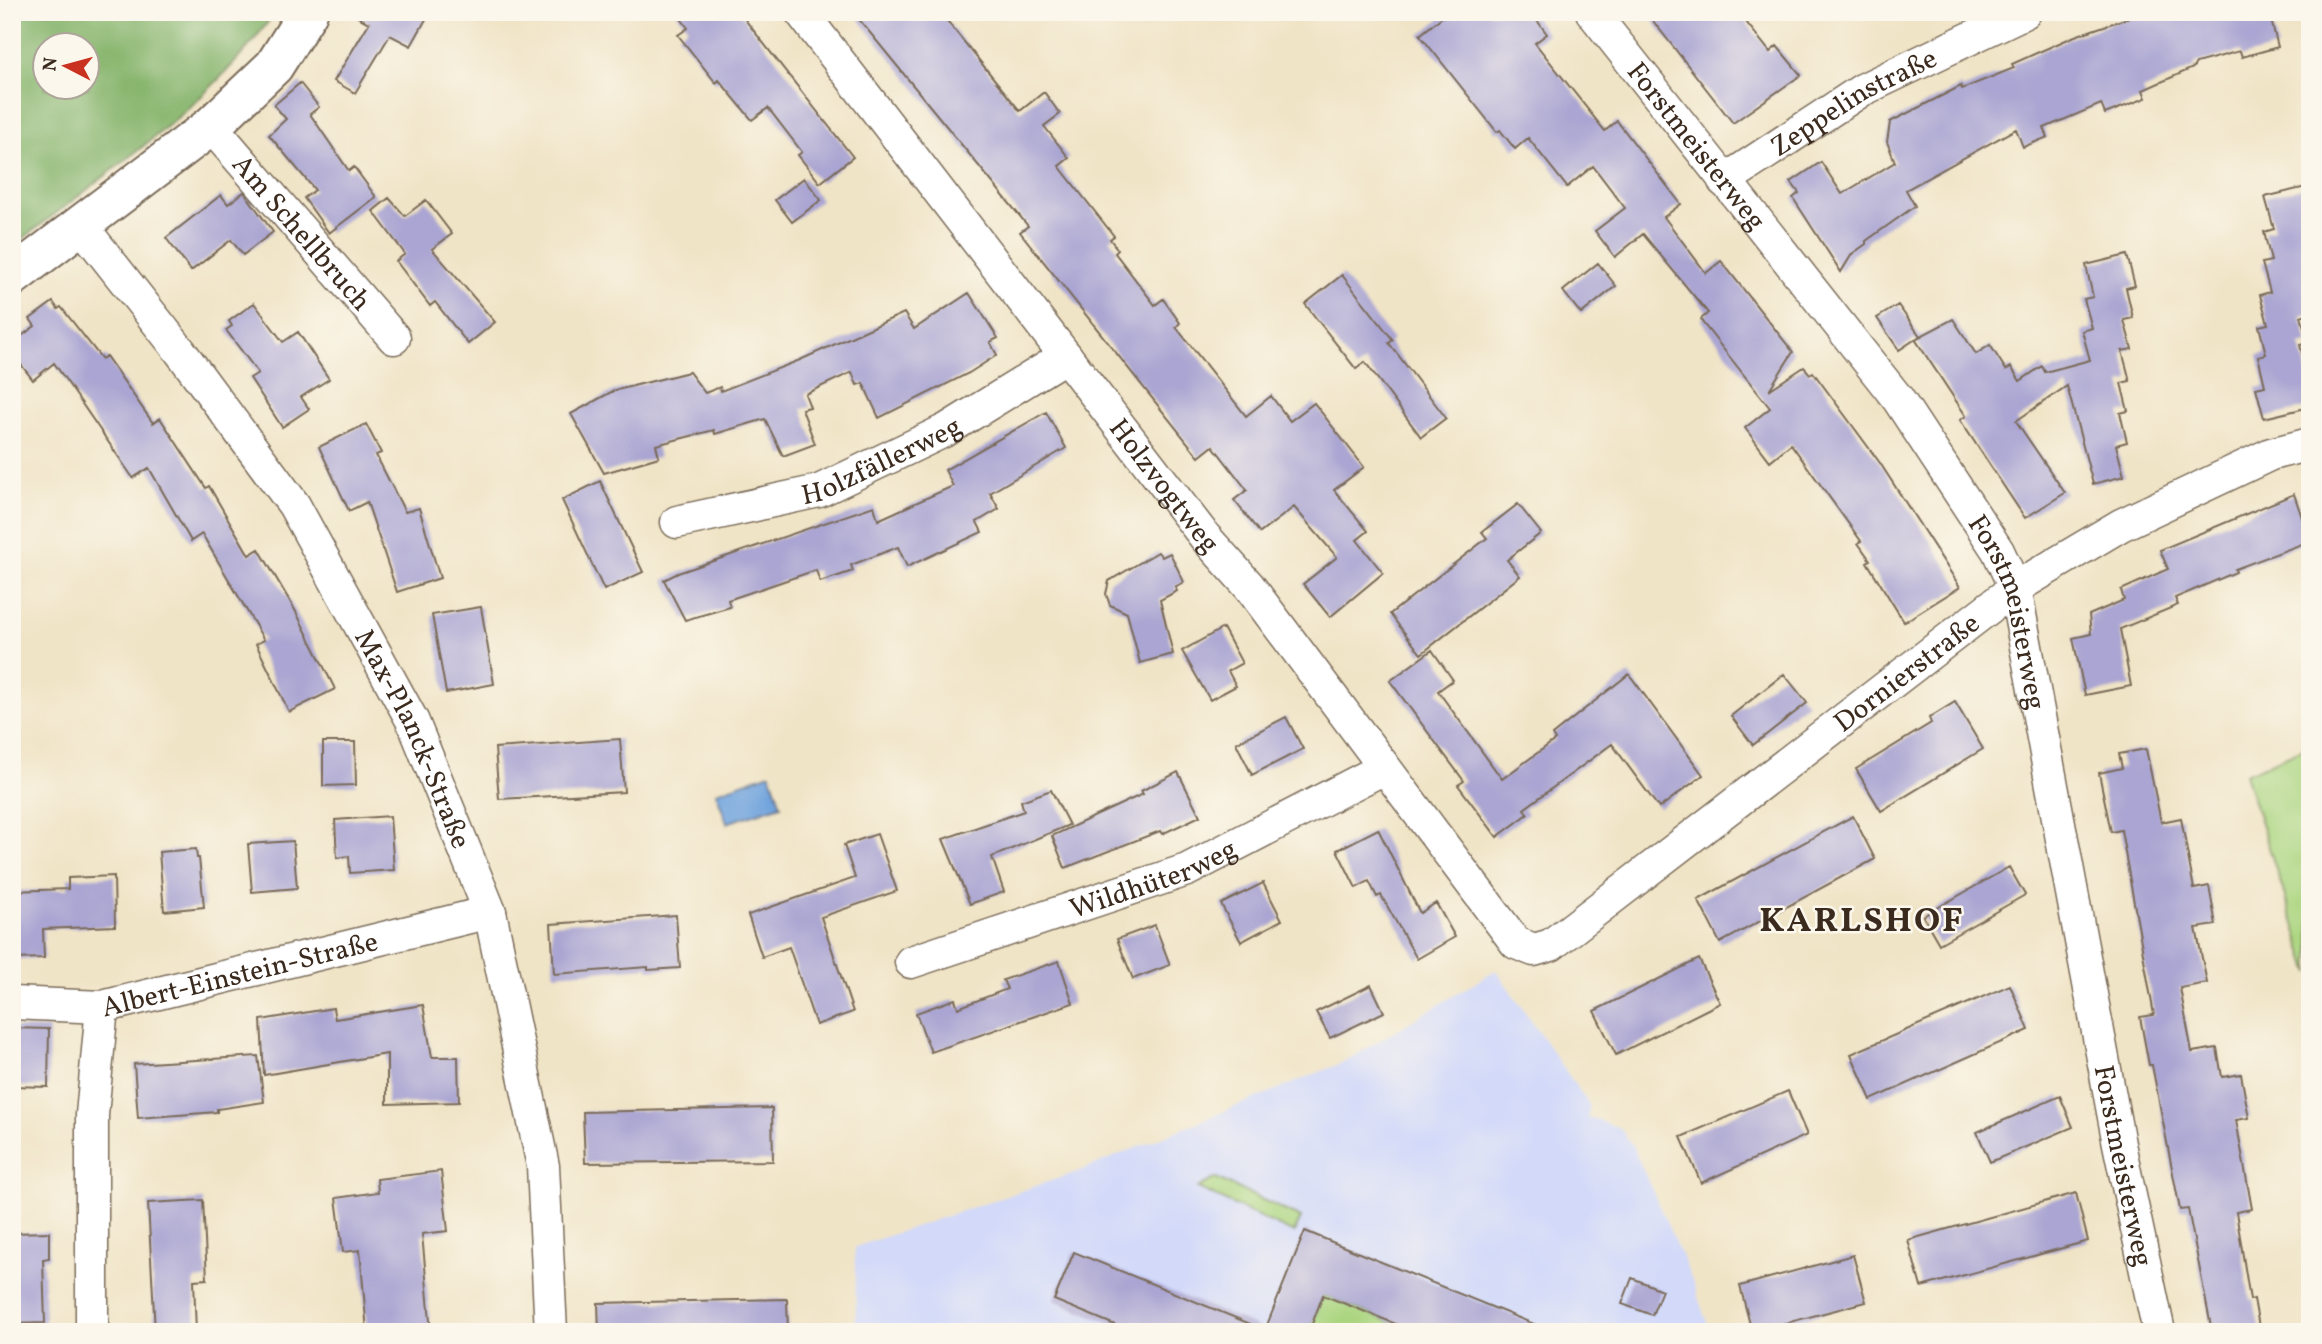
<svg xmlns="http://www.w3.org/2000/svg" width="2322" height="1344" viewBox="0 0 2322 1344" font-family="Vollkorn,serif">
<style>
.built{fill:#d2d9f9}
.green{fill:#abd580;stroke:#73804f;stroke-width:2}
.forest{fill:#88b66e;stroke:#627046;stroke-width:2;fill-rule:evenodd}
.water{fill:#72a4dd;stroke:#56677e;stroke-width:2}
.building{fill:#aaa5d2}
.lines{fill:none;stroke-linecap:round;stroke-linejoin:round}
.street-casing{stroke:#7a6b59;stroke-width:35}
.secondary-casing{stroke:#7a6b59;stroke-width:42}
.street{stroke:#fff;stroke-width:32}
.secondary{stroke:#fff;stroke-width:38}
.labels{text-anchor:middle;stroke-width:5;stroke-linejoin:round;paint-order:stroke}
.street-label{font-size:28px;fill:#3b2a1e;stroke:#fbf7ec}
.district-label{font-size:35px;font-weight:bold;letter-spacing:2px;fill:#3b2a1e;stroke:#fbf7ec}
</style>
<rect width="100%" height="100%" fill="#fbf7ec"/>
<filter id="ink" filterUnits="userSpaceOnUse"><feTurbulence type="fractalNoise" baseFrequency=".0143" numOctaves="2"/><feDisplacementMap in="SourceGraphic" scale="14" xChannelSelector="R" yChannelSelector="G"/><feConvolveMatrix kernelMatrix="1 2 1 2 8 2 1 2 1" color-interpolation-filters="sRGB"/></filter>
<filter id="wash" filterUnits="userSpaceOnUse"><feTurbulence type="fractalNoise" baseFrequency=".00686" numOctaves="4" result="noise"/><feDisplacementMap in="SourceGraphic" scale="28" xChannelSelector="R" yChannelSelector="G"/><feGaussianBlur stdDeviation="1.57" result="paint"/><feColorMatrix in="noise" values="0 0 0 0 0 0 0 0 0 0 0 0 0 0 0 0 0 1.4 0 .05"/><feComposite in="paint" operator="in"/></filter>
<g filter="url(#wash)">
<rect width="100%" height="100%" fill="#f0e4c6"/>
<path class="built" d="M 1496,970 L 1590,1106 L 1587,1117 L 1620,1128 L 1632,1145 L 1692,1280 L 1710,1332 L 856,1332 L 855,1247 L 1077,1172 L 1344,1062 Z"/>
<path class="green" d="M 2310,746 L 2310,973 L 2245,774 Z
M 1216,1178 L 1301,1218 L 1294,1233 L 1198,1188 Z
M 1323,1295 L 1416,1332 L 1309,1332 Z"/>
<path class="forest" d="M 12,12 L 275,12 C 210,107 102,176 12,247 ZM 46,46 L 88,46 L 88,88 L 46,88 Z"/>
<path class="water" d="M 770,773 L 781,805 L 727,823 L 716,792 Z"/>
<g id="blocks">
<path class="building" d="M 349,12 L 430,12 L 411,46 L 390,35 L 355,93 L 334,81 L 369,23 Z
M 676,12 L 739,12 L 853,157 L 820,183 L 798,155 L 802,152 L 768,108 L 752,120 L 719,80 L 716,83 L 678,35 L 688,28 Z
M 853,12 L 940,12 L 1020,111 L 1044,92 L 1060,114 L 1044,126 L 1069,158 L 1059,166 L 1114,236 L 1110,239 L 1118,250 L 1115,253 L 1155,305 L 1163,299 L 1180,323 L 1176,327 L 1246,416 L 1271,396 L 1290,421 L 1314,403 L 1364,467 L 1334,490 L 1368,531 L 1357,540 L 1383,573 L 1330,617 L 1303,584 L 1337,557 L 1294,507 L 1260,533 L 1234,500 L 1247,490 L 1213,446 L 1199,457 L 1020,232 L 1028,226 Z
M 1448,12 L 1531,12 L 1547,34 L 1535,43 L 1605,131 L 1617,121 L 1681,204 L 1664,217 L 1706,273 L 1721,261 L 1793,352 L 1769,390 L 1804,367 L 1810,374 L 1813,372 L 1880,463 L 1960,587 L 1904,622 L 1867,562 L 1870,560 L 1858,543 L 1861,541 L 1791,444 L 1770,461 L 1745,428 L 1770,408 L 1702,322 L 1701,319 L 1708,313 L 1643,234 L 1615,257 L 1595,231 L 1625,208 L 1593,166 L 1567,187 L 1528,138 L 1515,149 L 1500,130 L 1497,132 L 1420,35 Z
M 1646,12 L 1738,12 L 1770,52 L 1777,46 L 1801,75 L 1733,123 Z
M 2145,12 L 2269,12 L 2278,47 L 2242,57 L 2240,51 L 2196,63 L 2193,68 L 2143,90 L 2146,98 L 2105,114 L 2101,104 L 2044,128 L 2048,137 L 2023,147 L 2016,129 L 1906,190 L 1915,206 L 1866,241 L 1866,244 L 1852,254 L 1841,272 L 1793,198 L 1799,193 L 1791,182 L 1821,162 L 1842,194 L 1895,162 L 1887,142 L 1890,122 L 1961,86 L 1962,89 L 2014,68 L 2012,64 L 2075,36 Z
M 300,83 L 319,107 L 310,114 L 349,171 L 354,167 L 376,197 L 329,233 L 304,198 L 315,190 L 269,135 L 286,119 L 274,105 Z
M 804,178 L 821,200 L 792,222 L 775,200 Z
M 2310,186 L 2310,282 L 2303,284 L 2310,313 L 2301,316 L 2308,343 L 2300,345 L 2310,386 L 2310,407 L 2264,418 L 2256,388 L 2265,386 L 2258,356 L 2266,354 L 2259,326 L 2268,324 L 2260,295 L 2270,292 L 2262,263 L 2271,261 L 2264,232 L 2274,229 L 2265,197 Z
M 244,192 L 273,232 L 243,255 L 231,240 L 191,271 L 166,238 L 221,195 L 228,204 Z
M 389,198 L 405,216 L 426,200 L 452,234 L 432,249 L 495,322 L 468,344 L 435,302 L 430,306 L 396,261 L 405,254 L 373,211 Z
M 2127,255 L 2135,286 L 2126,288 L 2133,318 L 2124,320 L 2132,349 L 2122,351 L 2130,381 L 2121,383 L 2128,411 L 2120,413 L 2127,442 L 2116,445 L 2124,476 L 2093,484 L 2067,386 L 2016,421 L 2065,493 L 2025,518 L 1960,420 L 1966,416 L 1915,339 L 1953,319 L 1976,354 L 1990,345 L 2006,370 L 2011,367 L 2020,381 L 2042,366 L 2045,372 L 2090,360 L 2082,331 L 2092,328 L 2084,299 L 2093,297 L 2086,265 Z
M 1598,263 L 1616,286 L 1581,314 L 1563,291 Z
M 1342,275 L 1393,340 L 1389,343 L 1446,418 L 1421,437 L 1365,362 L 1356,369 L 1305,304 Z
M 969,293 L 998,338 L 990,342 L 997,355 L 969,373 L 879,418 L 863,383 L 857,385 L 852,372 L 805,394 L 810,407 L 802,409 L 815,444 L 783,456 L 765,419 L 715,434 L 714,430 L 656,445 L 659,457 L 604,473 L 571,414 L 613,391 L 689,372 L 705,393 L 720,387 L 721,391 L 800,360 L 904,313 L 914,329 Z
M 53,302 L 58,309 L 61,307 L 102,359 L 106,356 L 153,423 L 160,418 L 206,488 L 209,486 L 249,555 L 259,549 L 295,610 L 335,689 L 289,712 L 256,644 L 264,640 L 202,534 L 191,541 L 149,468 L 133,478 L 54,363 L 33,380 L 12,353 L 12,343 L 35,326 L 30,319 Z
M 254,303 L 283,342 L 298,332 L 329,379 L 301,397 L 309,409 L 282,427 L 250,378 L 258,373 L 226,330 L 232,326 L 229,321 Z
M 1898,305 L 1920,336 L 1899,350 L 1877,318 Z
M 1046,412 L 1066,448 L 990,493 L 999,509 L 977,522 L 982,532 L 907,567 L 898,547 L 851,565 L 853,571 L 820,582 L 816,570 L 728,600 L 730,607 L 685,620 L 664,580 L 678,573 L 874,506 L 878,520 L 953,486 L 945,470 Z
M 366,424 L 381,453 L 376,455 L 405,512 L 419,508 L 440,578 L 397,592 L 367,502 L 349,511 L 319,447 Z
M 600,481 L 643,572 L 604,590 L 562,500 Z
M 2294,494 L 2310,541 L 2235,569 L 2236,572 L 2175,598 L 2178,605 L 2120,629 L 2131,686 L 2085,695 L 2073,638 L 2091,634 L 2089,615 L 2124,600 L 2121,590 L 2168,569 L 2160,550 Z
M 1518,504 L 1541,533 L 1507,560 L 1520,576 L 1421,654 L 1390,614 L 1487,538 L 1482,532 Z
M 1158,552 L 1162,557 L 1170,553 L 1184,582 L 1175,587 L 1177,591 L 1160,600 L 1173,654 L 1140,663 L 1127,613 L 1110,605 L 1106,594 L 1109,581 Z
M 481,607 L 494,684 L 446,693 L 432,615 Z
M 1223,628 L 1242,663 L 1228,671 L 1236,686 L 1210,700 L 1182,651 Z
M 1432,650 L 1453,680 L 1438,691 L 1502,779 L 1555,740 L 1552,735 L 1629,674 L 1703,775 L 1659,808 L 1612,744 L 1524,809 L 1528,814 L 1497,837 L 1458,785 L 1464,781 L 1390,681 Z
M 1784,674 L 1807,703 L 1753,745 L 1731,716 Z
M 1955,702 L 1983,749 L 1881,811 L 1856,769 L 1931,723 L 1929,718 Z
M 1286,717 L 1303,749 L 1252,775 L 1236,743 Z
M 620,739 L 624,792 L 499,799 L 495,748 Z
M 323,742 L 355,742 L 356,785 L 323,786 Z
M 2146,749 L 2161,822 L 2181,818 L 2194,889 L 2209,886 L 2216,925 L 2196,928 L 2207,983 L 2180,988 L 2192,1052 L 2217,1048 L 2222,1077 L 2241,1074 L 2249,1118 L 2236,1120 L 2252,1209 L 2236,1212 L 2250,1300 L 2254,1299 L 2260,1332 L 2212,1332 L 2188,1209 L 2180,1210 L 2152,1065 L 2149,1065 L 2140,1017 L 2154,1015 L 2121,830 L 2111,832 L 2099,773 L 2122,768 L 2119,754 Z
M 1178,772 L 1200,816 L 1162,834 L 1160,831 L 1065,868 L 1052,836 L 1143,794 L 1141,791 Z
M 1051,790 L 1069,825 L 992,857 L 1004,892 L 970,904 L 943,839 L 1024,811 L 1021,801 Z
M 390,816 L 394,870 L 350,873 L 349,856 L 337,858 L 335,820 Z
M 1853,816 L 1875,859 L 1720,943 L 1698,900 Z
M 1378,829 L 1420,913 L 1436,903 L 1455,937 L 1417,959 L 1381,895 L 1377,897 L 1369,881 L 1356,888 L 1337,850 Z
M 877,834 L 897,891 L 821,917 L 853,1012 L 816,1025 L 789,947 L 762,957 L 748,915 L 855,878 L 844,845 Z
M 293,841 L 297,888 L 252,892 L 248,844 Z
M 196,849 L 197,858 L 199,858 L 204,907 L 164,911 L 159,852 Z
M 2009,867 L 2025,895 L 1939,944 L 1923,916 Z
M 114,876 L 115,926 L 43,929 L 44,958 L 12,959 L 12,891 L 68,889 L 68,878 Z
M 1263,883 L 1282,920 L 1241,942 L 1221,904 Z
M 676,915 L 680,968 L 648,970 L 648,967 L 554,974 L 551,924 Z
M 1155,925 L 1170,965 L 1133,979 L 1117,939 Z
M 1699,959 L 1720,1003 L 1616,1055 L 1594,1011 Z
M 1059,961 L 1073,1003 L 931,1052 L 916,1013 L 955,999 L 958,1008 L 1007,989 L 1003,980 Z
M 1371,985 L 1384,1012 L 1330,1038 L 1316,1012 Z
M 2010,985 L 2029,1030 L 1871,1100 L 1851,1054 Z
M 423,1005 L 432,1057 L 458,1057 L 459,1102 L 387,1104 L 387,1054 L 264,1075 L 261,1020 L 333,1008 L 335,1019 Z
M 12,1028 L 49,1029 L 48,1087 L 12,1086 Z
M 258,1056 L 264,1102 L 217,1109 L 217,1112 L 138,1118 L 134,1064 Z
M 1788,1091 L 1807,1135 L 1701,1183 L 1681,1137 Z
M 2060,1096 L 2073,1127 L 1990,1162 L 1977,1132 Z
M 772,1108 L 773,1161 L 585,1163 L 583,1112 Z
M 441,1171 L 448,1231 L 422,1234 L 431,1332 L 367,1332 L 360,1250 L 343,1252 L 336,1198 L 378,1192 L 377,1179 Z
M 2076,1193 L 2088,1241 L 1921,1287 L 1908,1240 Z
M 203,1200 L 207,1279 L 194,1280 L 196,1332 L 155,1332 L 148,1203 Z
M 1305,1231 L 1551,1331 L 1551,1332 L 1416,1332 L 1323,1295 L 1309,1332 L 1132,1332 L 1054,1300 L 1074,1252 L 1265,1330 Z
M 49,1232 L 49,1258 L 43,1259 L 45,1323 L 12,1324 L 12,1233 Z
M 1853,1255 L 1866,1302 L 1752,1332 L 1740,1286 Z
M 1632,1278 L 1662,1290 L 1652,1315 L 1622,1304 Z
M 787,1299 L 788,1332 L 599,1332 L 598,1303 Z"/>
</g>
</g>
<g filter="url(#ink)">
<use href="#blocks" fill-opacity="0" stroke="#7a6b59" stroke-width="2"/>
<g class="lines">
<g class="street-casing">
<g id="street">
<path id="s1" d="M 801,12 L 1205,537 L 1249,586 L 1516,943 L 1534,950 L 1551,945 L 2015,588 L 2121,525 L 2271,454 L 2310,444"/>
<path id="s2" d="M 1592,12 L 1898,399 L 1998,551 L 2015,588 L 2119,1144 L 2159,1332"/>
<path id="s3" d="M 211,126 L 394,338"/>
<path id="s4" d="M 1724,181 L 1862,90 L 2025,12"/>
<path id="s5" d="M 80,224 L 180,351 L 294,505 L 413,722 L 490,912 L 543,1166 L 551,1332"/>
<path id="s6" d="M 677,522 L 819,491 L 946,430 L 1066,356"/>
<path id="s7" d="M 911,962 L 1187,870 L 1384,768"/>
<path d="M 12,1003 L 102,1007"/>
<path id="s8" d="M 92,1332 L 92,1115 L 102,1007 L 490,912"/>
</g>
</g>
<g class="secondary-casing">
<path id="secondary" d="M 12,277 L 211,126 L 274,66 L 308,12"/>
</g>
<use href="#street" class="street"/>
<use href="#secondary" class="secondary"/>
</g>
</g>
<g class="labels">
<g class="street-label">
<text dy="10" stroke="none"><textPath href="#s4" startOffset="152">Zeppelinstraße</textPath></text>
<text dy="10" stroke="none"><textPath href="#s2" startOffset="170">Forstmeisterweg</textPath></text>
<text dy="10" stroke="none"><textPath href="#s3" startOffset="140">Am Schellbruch</textPath></text>
<text dy="10" stroke="none"><textPath href="#s6" startOffset="214">Holzfällerweg</textPath></text>
<text dy="10" stroke="none"><textPath href="#s1" startOffset="597">Holzvogtweg</textPath></text>
<text dy="10" stroke="none"><textPath href="#s2" startOffset="737">Forstmeisterweg</textPath></text>
<text dy="10" stroke="none"><textPath href="#s1" startOffset="1659">Dornierstraße</textPath></text>
<text dy="10" stroke="none"><textPath href="#s5" startOffset="616">Max-Planck-Straße</textPath></text>
<text dy="10" stroke="none"><textPath href="#s7" startOffset="256">Wildhüterweg</textPath></text>
<text dy="10" stroke="none"><textPath href="#s8" startOffset="467">Albert-Einstein-Straße</textPath></text>
<text dy="10" stroke="none"><textPath href="#s2" startOffset="1304">Forstmeisterweg</textPath></text>
</g>
<g class="district-label">
<text x="1862" y="931">KARLSHOF</text>
</g>
</g>
<rect width="2322" height="1344" fill="none" stroke="#fbf7ec" stroke-width="42"/>
<g transform="translate(66 66) rotate(276)"><circle r="33" fill="#fbf7ec" stroke="#aea59a" stroke-width="2"/>
<path d="M0-5L12 26L0 18L-12 26Z" fill="#c8321e"/>
<text y="-10" font-size="19" font-weight="bold" text-anchor="middle" fill="#3b2a1e">N</text>
</g>
</svg>
